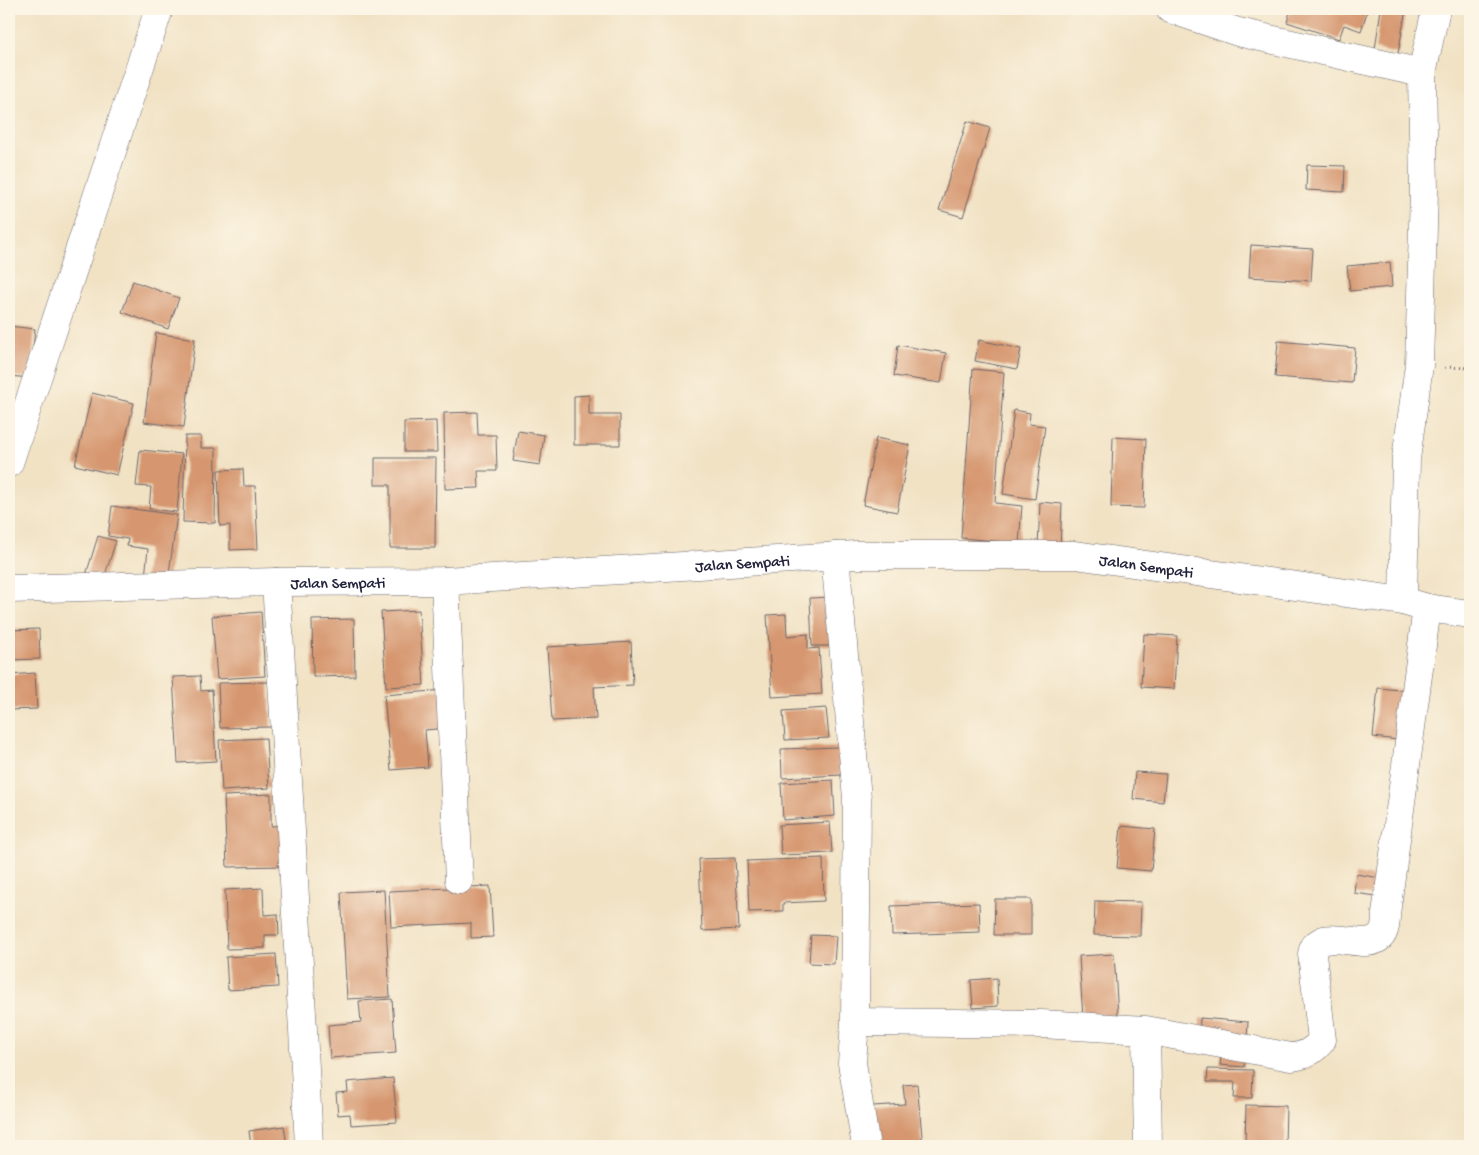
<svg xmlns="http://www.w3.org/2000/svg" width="1479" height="1155" viewBox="0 0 1479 1155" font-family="'Gochi Hand',sans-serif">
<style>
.building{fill:#d69770}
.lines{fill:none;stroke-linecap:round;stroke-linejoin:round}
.street-casing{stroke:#6a656b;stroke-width:29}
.secondary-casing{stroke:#6a656b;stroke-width:29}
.path{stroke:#6a656b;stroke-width:3;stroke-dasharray:1 4;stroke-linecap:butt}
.street{stroke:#fff;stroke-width:28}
.secondary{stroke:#fff;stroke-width:28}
.labels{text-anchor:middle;stroke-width:5;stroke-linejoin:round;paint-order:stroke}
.street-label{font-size:16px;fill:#22223b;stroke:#fcf5e5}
</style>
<rect width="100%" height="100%" fill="#fcf5e5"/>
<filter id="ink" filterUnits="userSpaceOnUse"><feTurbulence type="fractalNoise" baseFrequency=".02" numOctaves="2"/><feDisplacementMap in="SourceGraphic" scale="10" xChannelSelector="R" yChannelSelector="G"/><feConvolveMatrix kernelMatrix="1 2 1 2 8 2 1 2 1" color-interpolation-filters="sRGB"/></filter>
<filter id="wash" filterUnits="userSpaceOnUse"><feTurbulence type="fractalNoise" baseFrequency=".0096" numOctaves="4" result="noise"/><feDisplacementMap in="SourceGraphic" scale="20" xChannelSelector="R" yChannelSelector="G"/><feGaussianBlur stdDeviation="1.12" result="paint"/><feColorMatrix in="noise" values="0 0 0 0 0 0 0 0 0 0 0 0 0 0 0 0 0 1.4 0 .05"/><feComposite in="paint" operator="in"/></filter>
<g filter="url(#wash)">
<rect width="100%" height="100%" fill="#f1e2c4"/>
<g id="blocks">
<path class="building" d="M 1291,9 L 1368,9 L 1361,31 L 1344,25 L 1339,39 L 1287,22 Z
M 1381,9 L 1406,9 L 1398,54 L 1375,49 Z
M 967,121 L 990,128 L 963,217 L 939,210 Z
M 1307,165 L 1345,166 L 1344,192 L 1306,190 Z
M 1251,245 L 1313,249 L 1311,281 L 1249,277 Z
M 1390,262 L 1392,287 L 1350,291 L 1347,266 Z
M 133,281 L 179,298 L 168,329 L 122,312 Z
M 1469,315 L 1470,315 L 1470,341 L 1466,340 Z
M 9,326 L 35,329 L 30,378 L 9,376 Z
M 156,333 L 195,339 L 184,427 L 144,422 Z
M 979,340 L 1021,349 L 1017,369 L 975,361 Z
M 1278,341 L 1355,348 L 1352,383 L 1275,377 Z
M 898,345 L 946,353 L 941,383 L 894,376 Z
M 973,369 L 1004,372 L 995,503 L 1022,506 L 1019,543 L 961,538 Z
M 92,393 L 134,403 L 117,475 L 75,465 Z
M 589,395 L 589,415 L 620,415 L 620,445 L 574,445 L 574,396 Z
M 1014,410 L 1030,413 L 1029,424 L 1045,426 L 1035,499 L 1003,494 Z
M 477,412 L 478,435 L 496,435 L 497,471 L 478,471 L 479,488 L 445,489 L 444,413 Z
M 436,421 L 437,452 L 404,452 L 404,422 Z
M 518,431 L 544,435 L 540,465 L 513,461 Z
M 185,436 L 201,436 L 201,448 L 216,448 L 215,523 L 183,522 Z
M 1113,437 L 1146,439 L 1144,508 L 1111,507 Z
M 876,438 L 910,445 L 897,512 L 863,505 Z
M 140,450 L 182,454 L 177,512 L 149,509 L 151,487 L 136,486 Z
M 375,458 L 436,458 L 435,548 L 390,548 L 390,485 L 375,485 Z
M 243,469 L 244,486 L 255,486 L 258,549 L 230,550 L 230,525 L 220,526 L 218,470 Z
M 1040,502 L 1062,504 L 1060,549 L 1038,548 Z
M 112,506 L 177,515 L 168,580 L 145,577 L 148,549 L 127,546 L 128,539 L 108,536 Z
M 98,536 L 116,541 L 103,581 L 86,575 Z
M 832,597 L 834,646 L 812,646 L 810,598 Z
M 419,610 L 424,685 L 386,687 L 381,612 Z
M 261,612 L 265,676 L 217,679 L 212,616 Z
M 786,614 L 787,636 L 808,634 L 808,649 L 819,648 L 822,694 L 772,697 L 767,615 Z
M 354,619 L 355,676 L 313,677 L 312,620 Z
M 39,629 L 40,659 L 9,660 L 9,630 Z
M 1144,634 L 1177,636 L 1174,689 L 1141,687 Z
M 631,642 L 633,685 L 594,687 L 596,719 L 552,721 L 547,647 Z
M 35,673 L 37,709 L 9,710 L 9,675 Z
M 200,676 L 201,691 L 212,690 L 216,761 L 178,763 L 173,677 Z
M 269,682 L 271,727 L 220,728 L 218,683 Z
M 1378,688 L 1411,691 L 1406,741 L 1373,737 Z
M 445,690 L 449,728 L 425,730 L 428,767 L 391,770 L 384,695 Z
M 826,708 L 829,738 L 785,740 L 783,711 Z
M 266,738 L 269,788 L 222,791 L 219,740 Z
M 840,747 L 841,775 L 782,778 L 781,749 Z
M 1135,772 L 1166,774 L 1163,802 L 1133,799 Z
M 833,780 L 835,816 L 783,820 L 781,783 Z
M 271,794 L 271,826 L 289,825 L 290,866 L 227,867 L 224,796 Z
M 830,822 L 832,853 L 781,855 L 779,825 Z
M 1121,826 L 1155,829 L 1151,871 L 1117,868 Z
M 735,858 L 739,929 L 702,931 L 699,859 Z
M 823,858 L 824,901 L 783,903 L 783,911 L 749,912 L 747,861 Z
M 1356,874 L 1380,878 L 1377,896 L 1354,893 Z
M 490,886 L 493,937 L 471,938 L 471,923 L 391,927 L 389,891 Z
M 263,888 L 264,915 L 278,914 L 279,935 L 265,935 L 265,948 L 227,949 L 225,890 Z
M 384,890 L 390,997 L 347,999 L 341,892 Z
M 995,899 L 1031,899 L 1031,935 L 994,935 Z
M 1095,901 L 1141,902 L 1140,936 L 1094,935 Z
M 979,903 L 980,932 L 892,935 L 891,906 Z
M 811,935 L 836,936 L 834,964 L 809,963 Z
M 276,954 L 278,987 L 228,990 L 226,957 Z
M 1114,954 L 1118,1016 L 1083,1018 L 1079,956 Z
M 997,978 L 998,1006 L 973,1008 L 971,980 Z
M 392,999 L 396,1053 L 330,1058 L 328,1025 L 361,1022 L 359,1001 Z
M 1200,1018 L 1248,1022 L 1247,1041 L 1199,1037 Z
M 1222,1050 L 1246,1053 L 1244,1067 L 1220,1065 Z
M 1208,1069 L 1253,1070 L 1252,1098 L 1234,1098 L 1235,1082 L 1207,1082 Z
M 393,1078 L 397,1122 L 351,1125 L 350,1114 L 338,1115 L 336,1093 L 348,1092 L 347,1082 Z
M 917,1084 L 923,1146 L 877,1146 L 873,1106 L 905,1104 L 903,1085 Z
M 1246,1105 L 1286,1106 L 1285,1146 L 1245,1146 Z
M 284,1126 L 287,1146 L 251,1146 L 249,1131 Z"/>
</g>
</g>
<g filter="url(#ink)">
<use href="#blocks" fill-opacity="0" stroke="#6a656b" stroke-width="1"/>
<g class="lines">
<g class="street-casing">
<path id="street" d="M 1170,9 L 1238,32 L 1422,73
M 9,463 L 159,9
M 835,556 L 857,798 L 855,1022
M 445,581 L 459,880
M 276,582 L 303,1030 L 309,1146
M 1403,601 L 1406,459 L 1419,365 L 1424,191 L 1422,73 L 1436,9
M 1146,1030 L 1291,1057 C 1305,1056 1314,1051 1322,1040 L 1312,954 L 1314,946 C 1317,944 1321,941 1324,940 C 1350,934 1387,960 1386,914 L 1427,608
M 866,1146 L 852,1063 L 855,1022 L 1041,1024 L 1146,1030 L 1148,1146"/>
</g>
<g class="secondary-casing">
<g id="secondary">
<path id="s1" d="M 9,589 L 276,582 L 445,581 L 856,555 L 1075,555 L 1403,601 L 1427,608 L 1470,614"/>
</g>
</g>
<path class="path" d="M 1445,367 L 1470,368"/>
<use href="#street" class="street"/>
<use href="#secondary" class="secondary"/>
</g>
</g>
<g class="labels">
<g class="street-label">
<text dy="6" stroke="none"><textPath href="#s1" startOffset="734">Jalan Sempati</textPath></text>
<text dy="6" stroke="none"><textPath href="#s1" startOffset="1139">Jalan Sempati</textPath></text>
<text dy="6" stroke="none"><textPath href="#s1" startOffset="329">Jalan Sempati</textPath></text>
</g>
</g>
<rect width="1479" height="1155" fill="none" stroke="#fcf5e5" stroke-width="30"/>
</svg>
